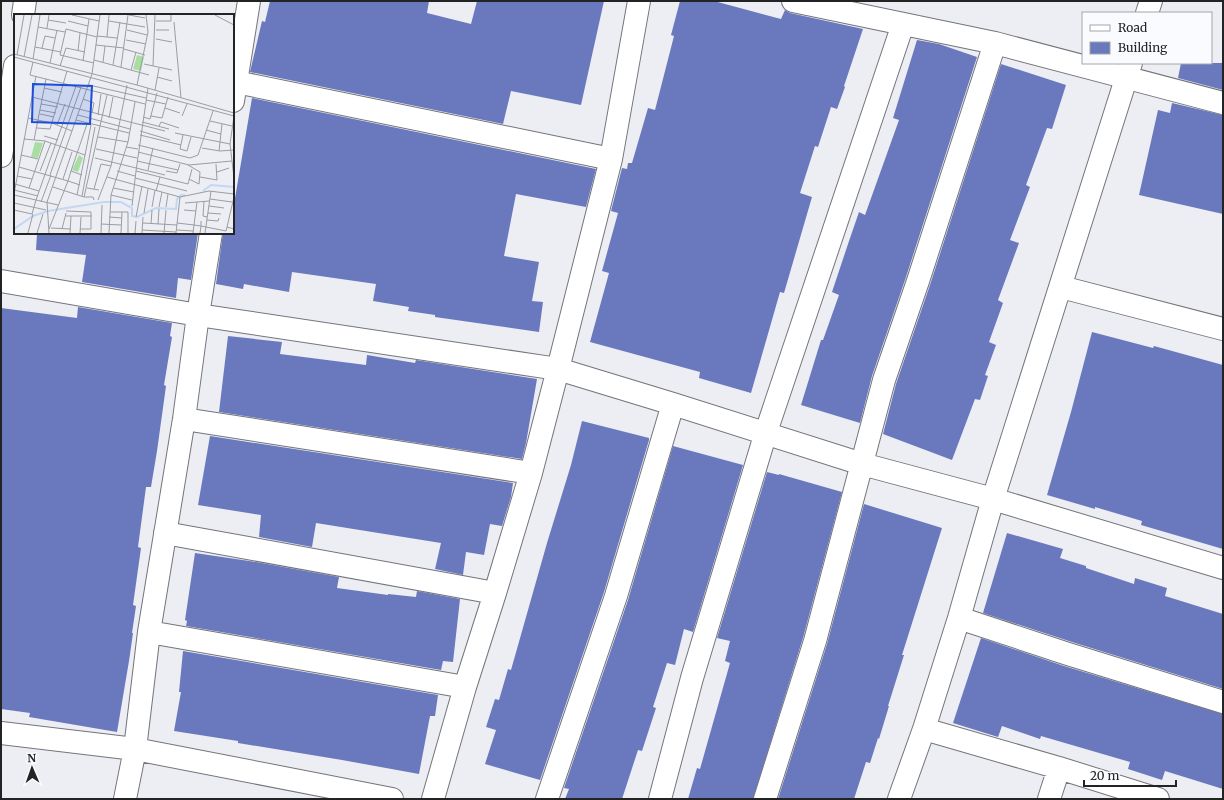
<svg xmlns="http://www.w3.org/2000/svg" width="1224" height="800" viewBox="0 0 1224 800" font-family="Merriweather,serif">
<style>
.building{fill:#6a79be}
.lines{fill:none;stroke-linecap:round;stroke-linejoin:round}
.minor-casing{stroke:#73757b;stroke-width:24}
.minor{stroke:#fff;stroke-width:22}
.inset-river{fill:none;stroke:#c4d7f2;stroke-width:2}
.inset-road{fill:none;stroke:#9b9da1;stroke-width:1}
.view{fill:#1d4ed8;fill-opacity:0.15;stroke:#1d4ed8;stroke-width:2}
.inset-edge{fill:none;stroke:#222325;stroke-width:2}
</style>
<rect width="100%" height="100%" fill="#eceef4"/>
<path class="building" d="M 270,1 L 429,1 L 427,13 L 471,24 L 477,1 L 604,1 L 581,105 L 511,91 L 503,124 L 250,72 L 262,21 L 265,22 Z
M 680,1 L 714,1 L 781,19 L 785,10 L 790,13 L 863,29 L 844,86 L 845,87 L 837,109 L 831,107 L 818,147 L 815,146 L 800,193 L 812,197 L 784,293 L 780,292 L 751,393 L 699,378 L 700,372 L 590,342 L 609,273 L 602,271 L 618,213 L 611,211 L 622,168 L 627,169 L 628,163 L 632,163 L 648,108 L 655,110 L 674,36 L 671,35 Z
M 917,40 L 939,44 L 977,57 L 906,277 L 872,376 L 860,423 L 801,405 L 821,340 L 823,340 L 839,295 L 832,292 L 848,244 L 859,212 L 865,215 L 899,120 L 893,118 Z
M 1181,63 L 1223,63 L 1223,90 L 1178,78 Z
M 1001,64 L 1066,85 L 1052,129 L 1047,128 L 1026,185 L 1030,187 L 1010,240 L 1019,243 L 998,300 L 1003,303 L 989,342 L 996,345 L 985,375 L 988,376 L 980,400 L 975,399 L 952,460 L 883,434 L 896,384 L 930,285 Z
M 252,98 L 596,169 L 586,207 L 516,194 L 504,256 L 539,262 L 532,301 L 543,302 L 539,332 L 435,317 L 435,315 L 408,311 L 409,307 L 373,301 L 376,284 L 292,272 L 289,292 L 244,284 L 243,289 L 216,284 L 223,233 L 233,233 L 233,210 Z
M 1172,103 L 1223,115 L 1223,214 L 1139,195 L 1158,110 L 1170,113 Z
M 37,233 L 198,233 L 191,280 L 178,278 L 176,298 L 82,282 L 86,255 L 36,250 Z
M 78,307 L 172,323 L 170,336 L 172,337 L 164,385 L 166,386 L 157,451 L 151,487 L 146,487 L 138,547 L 141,548 L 133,605 L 136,606 L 132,633 L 133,633 L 129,661 L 117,732 L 29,717 L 30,713 L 1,709 L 1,308 L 77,318 Z
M 1092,332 L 1153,348 L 1154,346 L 1223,365 L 1223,549 L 1141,525 L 1142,521 L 1095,507 L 1095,509 L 1047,495 L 1071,412 Z
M 228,336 L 282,342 L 280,354 L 366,365 L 367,355 L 415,363 L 416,360 L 537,379 L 526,443 L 522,459 L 219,412 Z
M 582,421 L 649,438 L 649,440 L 604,592 L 540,780 L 485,764 L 496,730 L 486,727 L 495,699 L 499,700 L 508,669 L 511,670 L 547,543 L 571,465 Z
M 210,436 L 513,483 L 511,497 L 502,526 L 490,524 L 484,555 L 466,552 L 463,575 L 435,569 L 441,543 L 316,523 L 312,547 L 259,537 L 261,515 L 198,505 Z
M 673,446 L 743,465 L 693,632 L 684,629 L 675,665 L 667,663 L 653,707 L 656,708 L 642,751 L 638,750 L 622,799 L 565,799 L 569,789 L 564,788 L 628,600 Z
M 767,472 L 779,475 L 779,474 L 842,492 L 803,638 L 753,799 L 688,799 L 697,768 L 700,769 L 730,663 L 725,661 L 730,641 L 717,638 Z
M 864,504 L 942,528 L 902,655 L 904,655 L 888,706 L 889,706 L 879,739 L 878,738 L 870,763 L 866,762 L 854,799 L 778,799 L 827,644 Z
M 1007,533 L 1063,549 L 1060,558 L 1086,566 L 1086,568 L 1134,584 L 1135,578 L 1167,588 L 1165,596 L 1223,614 L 1223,689 L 1072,642 L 983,613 Z
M 195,553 L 256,562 L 339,577 L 337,588 L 388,595 L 388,594 L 416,597 L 417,591 L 460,599 L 453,662 L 443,661 L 441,670 L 186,626 L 187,621 L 185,620 Z
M 981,638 L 1064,666 L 1223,714 L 1223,789 L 1165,771 L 1162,780 L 1128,769 L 1130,762 L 1041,736 L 1040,739 L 1002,726 L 998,737 L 953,723 Z
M 183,651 L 438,695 L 435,716 L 430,716 L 419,774 L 342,760 L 238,743 L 238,741 L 174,731 L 181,692 L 179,692 Z"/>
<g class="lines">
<g class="minor-casing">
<path id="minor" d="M 793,1 L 995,43 L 1223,103
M 1147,13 L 1151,1
M 23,15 L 25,1
M 236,82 L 611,159
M 233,101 L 249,1
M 1,156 L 15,66
M 1,281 L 198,315 L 558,369 L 673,404 L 862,464 L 993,499 L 1223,568
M 1061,287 L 1223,329
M 184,419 L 531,473
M 165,533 L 495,593
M 959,618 L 1068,654 L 1223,702
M 149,632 L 465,687
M 924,729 L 1059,768 L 1158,799
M 1,733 L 135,749 L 392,799
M 125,799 L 135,749 L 149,632 L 184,419 L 198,315 L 211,233
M 433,799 L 465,687 L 495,593 L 531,473 L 558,369 L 611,159 L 639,1
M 547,799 L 616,596 L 673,404
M 660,799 L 692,678 L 766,432 L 903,24
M 765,799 L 815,641 L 884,380 L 918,281 L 995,43
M 899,799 L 924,729 L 959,618 L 993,499 L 1131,63
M 1049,799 L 1059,768"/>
</g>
<use href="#minor" class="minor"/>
</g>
<g transform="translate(14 14)">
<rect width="220" height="220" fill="#eceef4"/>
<path d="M 123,41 L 130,43 L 127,57 L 119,55 ZM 21,128 L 29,129 L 24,144 L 17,143 ZM 65,141 L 69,144 L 64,158 L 58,156 Z" fill="#a9dea2"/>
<path class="inset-river" d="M 189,177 L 197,171 L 220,173M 0,215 L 19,202 L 34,197 L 90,188 L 107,188 L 118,194 L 118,202 L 123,203 L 142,194 L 162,195 L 163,185 L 167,181 L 171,181"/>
<path class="inset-road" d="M 58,1 L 85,7M 115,1 L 131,4M 201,1 L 220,11M 34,6 L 52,9M 54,7 L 74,12M 95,7 L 131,13M 142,7 L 157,7 L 157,1M 160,8 L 167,84M 24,13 L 51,18M 33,14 L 35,1M 113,16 L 133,21M 142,16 L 155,16M 83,22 L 103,24M 93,23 L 95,1M 142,25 L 158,28M 112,26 L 132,30M 82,31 L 110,34M 21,33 L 47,38M 28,34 L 31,22 L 41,24M 110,35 L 131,41M 64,37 L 66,19M 0,40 L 123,71 L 220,99M 3,41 L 10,1M 0,43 L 220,102M 10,43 L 18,1M 19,45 L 26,1M 80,46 L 135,61M 69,47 L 75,5M 19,48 L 16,61 L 131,90M 89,48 L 91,32M 36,49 L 43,16M 80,49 L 46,41 L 52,15 L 83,23M 130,50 L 158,56M 99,51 L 106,8M 46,52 L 52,34 L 71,38M 139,52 L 141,1M 107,53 L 114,1M 117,56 L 122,38M 143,63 L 158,67M 75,71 L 132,84M 123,71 L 134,18 L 132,1M 30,74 L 48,78M 134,74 L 122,157 L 174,170 L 178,155M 141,76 L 145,54M 18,83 L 151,117M 69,85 L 80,89 L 78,99M 132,86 L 152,90M 27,90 L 44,93M 151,94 L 166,99M 26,96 L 42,99M 26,100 L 40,103M 64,101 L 116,115M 84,101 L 87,80M 137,102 L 148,104 L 154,83M 168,102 L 173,90M 220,102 L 216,130 L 220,164M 129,103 L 136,105 L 143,79M 14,104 L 38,109 L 58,117M 95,104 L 99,83M 62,106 L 115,119M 196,107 L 218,112M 128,108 L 155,115M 43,111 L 51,90M 145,112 L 147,108 L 165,114M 23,114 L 36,115 L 53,57M 192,116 L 207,120M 126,117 L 156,126M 161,119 L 216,130M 126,121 L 167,131M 169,121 L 166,135 L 173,137 L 177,123M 30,122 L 44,126M 84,123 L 114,128M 10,125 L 31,127 L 71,141M 20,126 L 32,65M 124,131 L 176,144 L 184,141 L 199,97M 112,133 L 124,135M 188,134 L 206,137 L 220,136M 82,135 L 123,144M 205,137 L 208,110M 124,138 L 175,151 L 218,147M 7,141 L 24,145M 81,144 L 151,161M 123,147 L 164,156M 174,151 L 186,158 L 185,170 L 175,165M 5,153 L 54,167 L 35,215M 134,156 L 139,134M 26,157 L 37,129M 57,157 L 73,110M 103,157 L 121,162M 152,157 L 163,159 L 166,150M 203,158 L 215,154M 36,161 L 67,73M 3,162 L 18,165M 93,163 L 166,183 L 162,219M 186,163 L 203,166 L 202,150M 121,164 L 173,177M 49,165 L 58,138M 1,170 L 25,177M 66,171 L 54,167 L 57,157 L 68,161M 39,173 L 70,183 L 93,81M 15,174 L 31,127M 73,174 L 85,176M 99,174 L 120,178M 80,175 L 87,150 L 97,152M 0,176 L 24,182M 142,177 L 146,163M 0,180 L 22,62M 0,181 L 22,186 L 18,200 L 0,196M 63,181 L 77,111M 97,181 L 118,186M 68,182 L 81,113M 70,183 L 79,183 L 80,186M 166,183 L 195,177 L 220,180M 196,185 L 218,188M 84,186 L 97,152 L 113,71M 190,187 L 189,202 L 193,203M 27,188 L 37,161M 0,189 L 32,196M 171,189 L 183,188M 44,191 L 22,186 L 62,72M 118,192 L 122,157M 195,192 L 210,194M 138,193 L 141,176M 145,193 L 148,178M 152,193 L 154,180M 170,196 L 182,197M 52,197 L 77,198 L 77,215 L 66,215M 96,198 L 114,198 L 114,219M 130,199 L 134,175M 194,199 L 207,200M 52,202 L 78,202M 95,203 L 108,204M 122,203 L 128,172M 193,206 L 204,207 L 205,204M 187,207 L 187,212 L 180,211 L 183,188 L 195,187M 129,209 L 163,211M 163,209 L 180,211 L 179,219M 87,210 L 107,211M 137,210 L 138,196M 144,210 L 145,195M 213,213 L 220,183M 37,214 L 57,215M 48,215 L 52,199M 128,216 L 162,218M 163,216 L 179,217M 14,219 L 19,200M 23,219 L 29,200M 35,219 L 33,188 L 78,60 L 86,1M 56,219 L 57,202M 66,219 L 67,203M 87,219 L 88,191M 95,219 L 97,181 L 114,128 L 121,88M 107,219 L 108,198M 121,219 L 122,207M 128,219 L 129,203M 150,219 L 152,196M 186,219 L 187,212 L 212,217 L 213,213 L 220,215M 191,219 L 197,177"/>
<path class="view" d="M 19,70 L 78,72 L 76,110 L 18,108 Z"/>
<rect width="220" height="220" class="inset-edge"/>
</g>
<rect width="1224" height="800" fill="none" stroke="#222325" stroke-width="4"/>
<rect x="1082" y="12" width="130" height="52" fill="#fafbff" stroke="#a4a5a8"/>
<rect x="1090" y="25" width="20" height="6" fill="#ffffff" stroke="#a4a5a8"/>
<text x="1118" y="32" font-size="12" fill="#222325">Road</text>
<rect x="1090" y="42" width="20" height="12" fill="#6a79be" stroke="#a4a5a8"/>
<text x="1118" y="52" font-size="12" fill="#222325">Building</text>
<g transform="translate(32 768) rotate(358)" stroke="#fafbff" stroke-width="3" paint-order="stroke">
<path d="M0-3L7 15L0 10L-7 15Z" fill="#222325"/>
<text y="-6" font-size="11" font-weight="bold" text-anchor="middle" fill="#222325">N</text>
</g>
<path d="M1084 780v6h92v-6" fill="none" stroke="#222325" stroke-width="2"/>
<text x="1090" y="780" font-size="12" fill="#222325" stroke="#fafbff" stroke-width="3" paint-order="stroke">20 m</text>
</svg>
